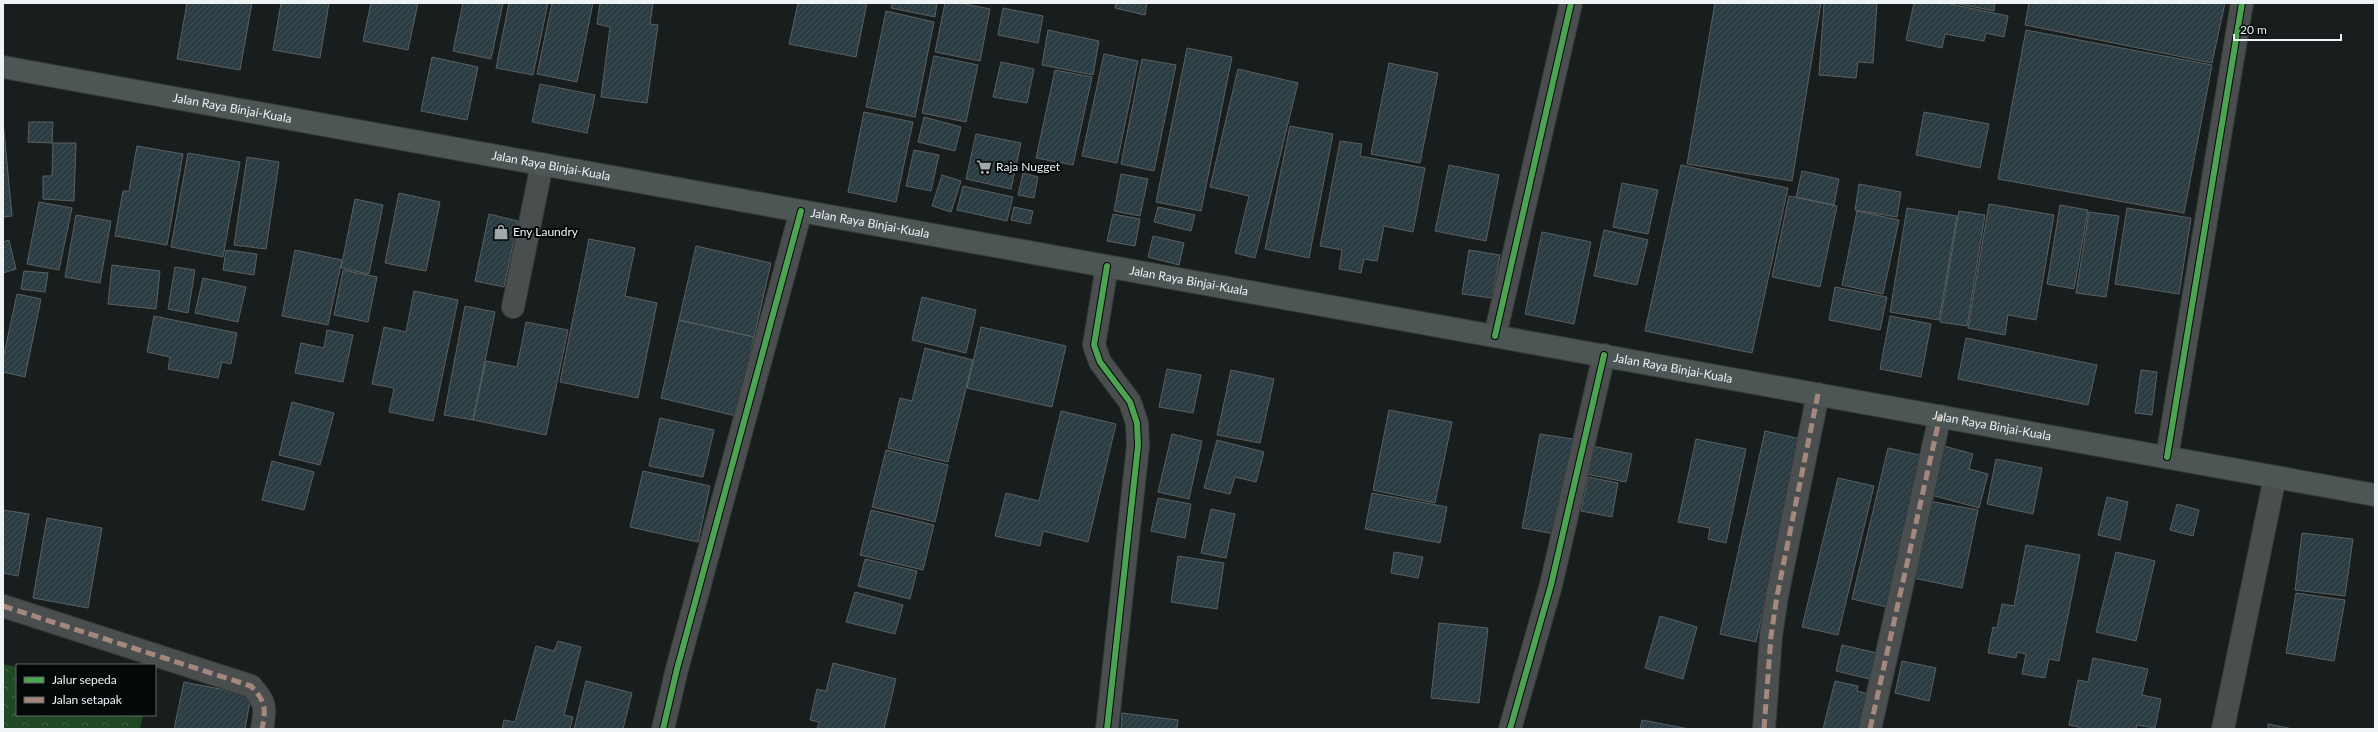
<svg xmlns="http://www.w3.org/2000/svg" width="2378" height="732" viewBox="0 0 2378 732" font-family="Lato,sans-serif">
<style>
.forest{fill:url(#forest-crowns)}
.building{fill:url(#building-hatch);stroke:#5b5f60}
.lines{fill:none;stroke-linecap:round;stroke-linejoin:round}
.minor-casing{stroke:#363a3a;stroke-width:24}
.major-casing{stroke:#363a3a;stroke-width:24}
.minor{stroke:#4a4e4e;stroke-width:22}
.major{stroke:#4b5655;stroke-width:22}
.quiet{stroke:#a5887d;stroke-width:5;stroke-dasharray:10 5;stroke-linecap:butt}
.cycleway-casing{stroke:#050808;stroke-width:8}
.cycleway{stroke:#4ca352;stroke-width:6}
.labels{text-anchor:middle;stroke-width:4;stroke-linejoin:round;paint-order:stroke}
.street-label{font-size:12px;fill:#eef4f5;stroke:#050808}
.poi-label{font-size:12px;fill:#eef4f5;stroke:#050808;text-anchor:start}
</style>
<defs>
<pattern id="forest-crowns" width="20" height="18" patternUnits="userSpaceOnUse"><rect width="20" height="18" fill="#214825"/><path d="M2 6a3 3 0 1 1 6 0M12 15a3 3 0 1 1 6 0" fill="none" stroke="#426345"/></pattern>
<pattern id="building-hatch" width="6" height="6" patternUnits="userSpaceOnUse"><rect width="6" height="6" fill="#2b3d43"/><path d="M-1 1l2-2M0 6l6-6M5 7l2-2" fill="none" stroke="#405056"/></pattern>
</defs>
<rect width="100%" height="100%" fill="#181d1e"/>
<path class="forest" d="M 3,664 L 17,667 L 17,715 L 143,715 L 140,729 L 3,729 Z"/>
<path class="building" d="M 187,3 L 252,3 L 240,70 L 177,59 Z
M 281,3 L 329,3 L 320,58 L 273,50 Z
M 371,3 L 418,3 L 408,50 L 363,41 Z
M 463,3 L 503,3 L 491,59 L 453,51 Z
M 509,3 L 548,3 L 533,75 L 496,68 Z
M 552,3 L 593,3 L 577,82 L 537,74 Z
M 600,3 L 653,3 L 650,24 L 658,25 L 647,103 L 601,97 L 610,27 L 597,24 Z
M 798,3 L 867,3 L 856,57 L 789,44 Z
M 892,3 L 937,3 L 935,17 L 891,8 Z
M 945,3 L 960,3 L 990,9 L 980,61 L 935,52 Z
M 1116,3 L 1147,3 L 1145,15 L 1115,8 Z
M 1715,3 L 1821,3 L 1792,181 L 1687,164 Z
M 1824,3 L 1877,3 L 1873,63 L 1858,62 L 1856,78 L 1819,75 Z
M 1914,3 L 1946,3 L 2008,16 L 2004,37 L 1986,33 L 1984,41 L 1945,34 L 1942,48 L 1906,40 Z
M 1955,3 L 1995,3 L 1994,11 Z
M 2029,3 L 2225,3 L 2212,63 L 2025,25 Z
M 1003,8 L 1043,16 L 1038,43 L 998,35 Z
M 886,11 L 934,22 L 915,117 L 866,107 Z
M 1048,30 L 1099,41 L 1093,75 L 1042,65 Z
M 2026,30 L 2212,65 L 2184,213 L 1998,179 Z
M 1187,48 L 1232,57 L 1201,211 L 1156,202 Z
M 1104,54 L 1138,61 L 1117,163 L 1082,156 Z
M 934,56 L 978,65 L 966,122 L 922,113 Z
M 432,57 L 478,67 L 467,120 L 421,111 Z
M 1142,59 L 1176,65 L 1154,171 L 1121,164 Z
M 1001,62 L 1034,69 L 1027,103 L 993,97 Z
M 1389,63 L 1438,73 L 1420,163 L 1371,154 Z
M 1238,69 L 1298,83 L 1255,258 L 1235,253 L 1249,196 L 1210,187 Z
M 1055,70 L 1092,77 L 1073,165 L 1036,158 Z
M 540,84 L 595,95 L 587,133 L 532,122 Z
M 864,112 L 913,122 L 896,202 L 848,192 Z
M 1924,112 L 1989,124 L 1980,168 L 1916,155 Z
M 924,117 L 961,127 L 955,151 L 918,142 Z
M 3,121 L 12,216 L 3,217 Z
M 29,122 L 53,122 L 52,143 L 28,142 Z
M 1290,126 L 1333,134 L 1309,258 L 1265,249 Z
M 976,134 L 1021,143 L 1011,189 L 966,179 Z
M 1340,141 L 1362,144 L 1360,156 L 1425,168 L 1413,232 L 1384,226 L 1377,261 L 1364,259 L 1361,273 L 1339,269 L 1342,250 L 1320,246 Z
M 53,143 L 76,143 L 74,201 L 43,199 L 43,176 L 52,176 Z
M 137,146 L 183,154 L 167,245 L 115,236 L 123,191 L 129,191 Z
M 914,150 L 939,155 L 931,191 L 906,186 Z
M 188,153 L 240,162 L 223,257 L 171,247 Z
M 247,157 L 279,162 L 266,249 L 234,245 Z
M 1449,165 L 1499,175 L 1486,241 L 1435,231 Z
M 1681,165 L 1788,188 L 1752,353 L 1645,331 Z
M 1802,171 L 1839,179 L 1834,205 L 1796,197 Z
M 1023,173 L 1038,177 L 1034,198 L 1018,195 Z
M 1121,174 L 1148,179 L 1140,216 L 1114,211 Z
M 942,175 L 961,181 L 951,212 L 932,206 Z
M 1622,183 L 1658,190 L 1648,234 L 1613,227 Z
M 1859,184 L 1901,192 L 1897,217 L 1855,210 Z
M 963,186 L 1013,197 L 1007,221 L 957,210 Z
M 399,193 L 440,202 L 426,271 L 385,263 Z
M 1789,196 L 1837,206 L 1820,287 L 1772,277 Z
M 355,199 L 383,205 L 369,274 L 341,268 Z
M 39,202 L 72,208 L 59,270 L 27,264 Z
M 1989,204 L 2054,215 L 2036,320 L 2008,315 L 2005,335 L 1968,328 Z
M 2060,205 L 2088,210 L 2074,289 L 2047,284 Z
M 1014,207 L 1033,211 L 1030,224 L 1011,220 Z
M 1158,207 L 1195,215 L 1191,231 L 1154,222 Z
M 1907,208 L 1957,216 L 1939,320 L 1890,312 Z
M 2127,208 L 2191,218 L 2179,294 L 2115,284 Z
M 1857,211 L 1899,220 L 1883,294 L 1842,285 Z
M 1959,211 L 1985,215 L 1967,326 L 1940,322 Z
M 2089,212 L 2119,216 L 2106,297 L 2076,293 Z
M 489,214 L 518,221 L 504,287 L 475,281 Z
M 1113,214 L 1140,219 L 1135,246 L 1107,241 Z
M 76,215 L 111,221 L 100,283 L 65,277 Z
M 1604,230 L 1648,240 L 1637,285 L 1594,276 Z
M 1542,232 L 1591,242 L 1574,324 L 1525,314 Z
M 1153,236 L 1184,243 L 1179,265 L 1148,257 Z
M 589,239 L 635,248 L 625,296 L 657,303 L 638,398 L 560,382 Z
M 9,240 L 16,269 L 3,273 L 3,242 Z
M 696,246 L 771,263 L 754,337 L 679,320 Z
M 226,250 L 257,254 L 254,275 L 223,270 Z
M 295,250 L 342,260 L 328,325 L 282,316 Z
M 1469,250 L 1500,255 L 1492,298 L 1462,294 Z
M 112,265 L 160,271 L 156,309 L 108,304 Z
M 175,267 L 195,270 L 188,313 L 168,309 Z
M 343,270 L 377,277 L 368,322 L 334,315 Z
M 24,271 L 48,273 L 45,292 L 21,289 Z
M 203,278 L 246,287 L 238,322 L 195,313 Z
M 1835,287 L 1887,297 L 1880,330 L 1829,320 Z
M 414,291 L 458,300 L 433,421 L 389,412 L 394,388 L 372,384 L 384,327 L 406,332 Z
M 17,294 L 41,299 L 25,377 L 3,372 L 3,359 Z
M 922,297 L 976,310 L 966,353 L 912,340 Z
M 465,306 L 495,312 L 473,420 L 444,415 Z
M 154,316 L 237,333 L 231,364 L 222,362 L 218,378 L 168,369 L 170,357 L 147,352 Z
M 1890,316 L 1931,324 L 1921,377 L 1880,369 Z
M 679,320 L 754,337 L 736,416 L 661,398 Z
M 526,322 L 568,330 L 546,435 L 473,420 L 486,361 L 517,367 Z
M 981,327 L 1066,346 L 1052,407 L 967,388 Z
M 327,330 L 353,335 L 343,382 L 295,373 L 301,343 L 324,348 Z
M 1966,338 L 2097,365 L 2088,405 L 1958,379 Z
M 925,348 L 973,360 L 948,462 L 888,448 L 900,398 L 912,401 Z
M 1167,369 L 1201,375 L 1193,413 L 1159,407 Z
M 1231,370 L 1274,379 L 1260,443 L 1217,435 Z
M 2141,370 L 2157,372 L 2152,415 L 2135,413 Z
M 292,402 L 334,413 L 320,465 L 279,455 Z
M 1389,410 L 1452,422 L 1435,503 L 1373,490 Z
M 1061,411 L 1116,424 L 1088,542 L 1043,531 L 1040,546 L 995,536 L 1006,493 L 1039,501 Z
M 660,418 L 714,430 L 703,477 L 649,466 Z
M 1765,431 L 1801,439 L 1756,642 L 1720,634 Z
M 1172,434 L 1202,441 L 1189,499 L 1158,492 Z
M 1540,434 L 1573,439 L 1555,534 L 1522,528 Z
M 1696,439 L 1746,449 L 1726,543 L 1708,539 L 1710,528 L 1678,522 Z
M 1217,440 L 1264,452 L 1256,482 L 1235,477 L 1230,494 L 1204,488 Z
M 1592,446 L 1632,454 L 1626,482 L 1586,474 Z
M 1944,446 L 1973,454 L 1969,469 L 1988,474 L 1979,508 L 1931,495 Z
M 1888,448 L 1928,457 L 1891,608 L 1852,599 Z
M 886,450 L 948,465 L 935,522 L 872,507 Z
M 1996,459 L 2042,468 L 2033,514 L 1987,504 Z
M 272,461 L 314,472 L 304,510 L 262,500 Z
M 643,471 L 710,486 L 698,542 L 630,527 Z
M 1588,477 L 1618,483 L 1612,517 L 1581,511 Z
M 1838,478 L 1874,486 L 1838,635 L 1802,627 Z
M 1372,493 L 1447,507 L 1440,543 L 1365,529 Z
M 2107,497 L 2128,502 L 2120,540 L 2098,535 Z
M 1158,498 L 1191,504 L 1185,538 L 1151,531 Z
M 1929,501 L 1978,510 L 1962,588 L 1913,578 Z
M 2177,504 L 2199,510 L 2193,536 L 2170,530 Z
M 1211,509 L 1235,514 L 1226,558 L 1201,553 Z
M 3,510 L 29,514 L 18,576 L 3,573 Z
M 871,510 L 934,525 L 923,570 L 860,555 Z
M 47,518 L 102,528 L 88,608 L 33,598 Z
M 2302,533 L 2353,539 L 2345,596 L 2295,590 Z
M 2026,545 L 2080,555 L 2059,661 L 2049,659 L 2045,678 L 2022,674 L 2026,654 L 2017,652 L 2016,658 L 1988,653 L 1993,627 L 1997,628 L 2002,604 L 2014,606 Z
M 1394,552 L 1423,557 L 1418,578 L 1391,573 Z
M 2116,552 L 2155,561 L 2136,641 L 2096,632 Z
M 1178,556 L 1224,563 L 1217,609 L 1171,602 Z
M 865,559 L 917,571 L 910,599 L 858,586 Z
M 855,592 L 903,605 L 895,634 L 846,622 Z
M 2296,593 L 2345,600 L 2334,661 L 2286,653 Z
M 1660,616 L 1697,627 L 1683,679 L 1645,668 Z
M 1439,623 L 1488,628 L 1479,703 L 1431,698 Z
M 558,641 L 581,647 L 564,715 L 573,717 L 570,729 L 502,729 L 504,720 L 515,722 L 536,646 L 554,651 Z
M 1842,645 L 1877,653 L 1870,679 L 1836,671 Z
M 2093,658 L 2148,669 L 2142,695 L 2161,699 L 2155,728 L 2137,725 L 2136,729 L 2079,729 L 2079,727 L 2069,725 L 2078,680 L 2088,682 Z
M 1902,661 L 1936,668 L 1929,701 L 1895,693 Z
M 833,663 L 896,679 L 884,729 L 817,729 L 819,722 L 810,720 L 817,689 L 826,691 Z
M 586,681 L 632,693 L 623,729 L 574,729 Z
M 1835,681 L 1858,686 L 1857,691 L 1873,695 L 1864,729 L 1823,729 Z
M 184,682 L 251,695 L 245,729 L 174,729 Z
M 1122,713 L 1178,720 L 1177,729 L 1121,729 Z
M 1642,720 L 1689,729 L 1640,729 Z
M 2268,724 L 2293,729 L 2268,729 Z"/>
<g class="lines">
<g class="minor-casing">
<path id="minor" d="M 513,307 L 542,164
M 1495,336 L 1571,3
M 2167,457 L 2242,3
M 3,606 L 251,686 C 266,702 266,708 262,729
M 663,729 L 677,669 L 801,211
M 1107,729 L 1138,446 L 1137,423 L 1130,402 L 1100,362 L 1094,345 L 1107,266
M 1510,729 L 1551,585 L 1604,355
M 1764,729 L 1771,636 L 1777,596 L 1818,394
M 1870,729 L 1940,416
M 2223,729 L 2275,477"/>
</g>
<g class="major-casing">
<g id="major">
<path id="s1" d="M 3,67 L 2375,495"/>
</g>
</g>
<use href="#minor" class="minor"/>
<use href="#major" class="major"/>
<path class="quiet" d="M 3,606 L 251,686 C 266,702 266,708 262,729
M 1764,729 L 1771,636 L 1777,596 L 1818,394
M 1870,729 L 1940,416"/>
<g class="cycleway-casing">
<path id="cycleway" d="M 1495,336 L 1571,3
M 2167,457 L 2242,3
M 663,729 L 677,669 L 801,211
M 1107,729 L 1138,446 L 1137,423 L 1130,402 L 1100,362 L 1094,345 L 1107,266
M 1510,729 L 1551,585 L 1604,355"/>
</g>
<use href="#cycleway" class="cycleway"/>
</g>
<defs>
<g id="supermarket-bare" transform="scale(1.2)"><path d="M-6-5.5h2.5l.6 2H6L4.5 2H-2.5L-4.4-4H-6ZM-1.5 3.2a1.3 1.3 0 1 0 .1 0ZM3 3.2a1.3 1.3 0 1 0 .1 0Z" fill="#a3a9aa" stroke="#050808" stroke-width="2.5" paint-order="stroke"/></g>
<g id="shop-bare" transform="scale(1.2)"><path d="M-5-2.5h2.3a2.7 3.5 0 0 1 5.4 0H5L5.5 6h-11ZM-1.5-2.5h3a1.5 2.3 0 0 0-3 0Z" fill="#a3a9aa" stroke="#050808" stroke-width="2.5" paint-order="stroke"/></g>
</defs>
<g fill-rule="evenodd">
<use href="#supermarket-bare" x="984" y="167"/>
<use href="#shop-bare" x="501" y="232"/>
</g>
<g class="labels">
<g class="street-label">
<text dy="4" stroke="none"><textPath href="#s1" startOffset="233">Jalan Raya Binjai-Kuala</textPath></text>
<text dy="4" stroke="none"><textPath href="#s1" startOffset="557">Jalan Raya Binjai-Kuala</textPath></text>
<text dy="4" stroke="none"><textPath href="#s1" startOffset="881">Jalan Raya Binjai-Kuala</textPath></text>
<text dy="4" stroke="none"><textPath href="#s1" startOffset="1205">Jalan Raya Binjai-Kuala</textPath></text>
<text dy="4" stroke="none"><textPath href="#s1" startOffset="1697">Jalan Raya Binjai-Kuala</textPath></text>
<text dy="4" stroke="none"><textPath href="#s1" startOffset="2021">Jalan Raya Binjai-Kuala</textPath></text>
</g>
<g class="poi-label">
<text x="996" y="171">Raja Nugget</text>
<text x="513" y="236">Eny Laundry</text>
</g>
</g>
<rect width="2378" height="732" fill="none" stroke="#eef4f5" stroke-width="8"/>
<rect x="16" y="664" width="140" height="52" fill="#050808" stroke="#626667"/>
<rect x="24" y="677" width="20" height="6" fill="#4ca352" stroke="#626667"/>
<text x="52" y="684" font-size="12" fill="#eef4f5">Jalur sepeda</text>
<rect x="24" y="697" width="20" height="6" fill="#a5887d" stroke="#626667"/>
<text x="52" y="704" font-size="12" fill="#eef4f5">Jalan setapak</text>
<path d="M2234 34v6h107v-6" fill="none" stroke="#eef4f5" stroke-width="2"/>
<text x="2240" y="34" font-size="12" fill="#eef4f5" stroke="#050808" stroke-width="3" paint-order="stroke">20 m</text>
</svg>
